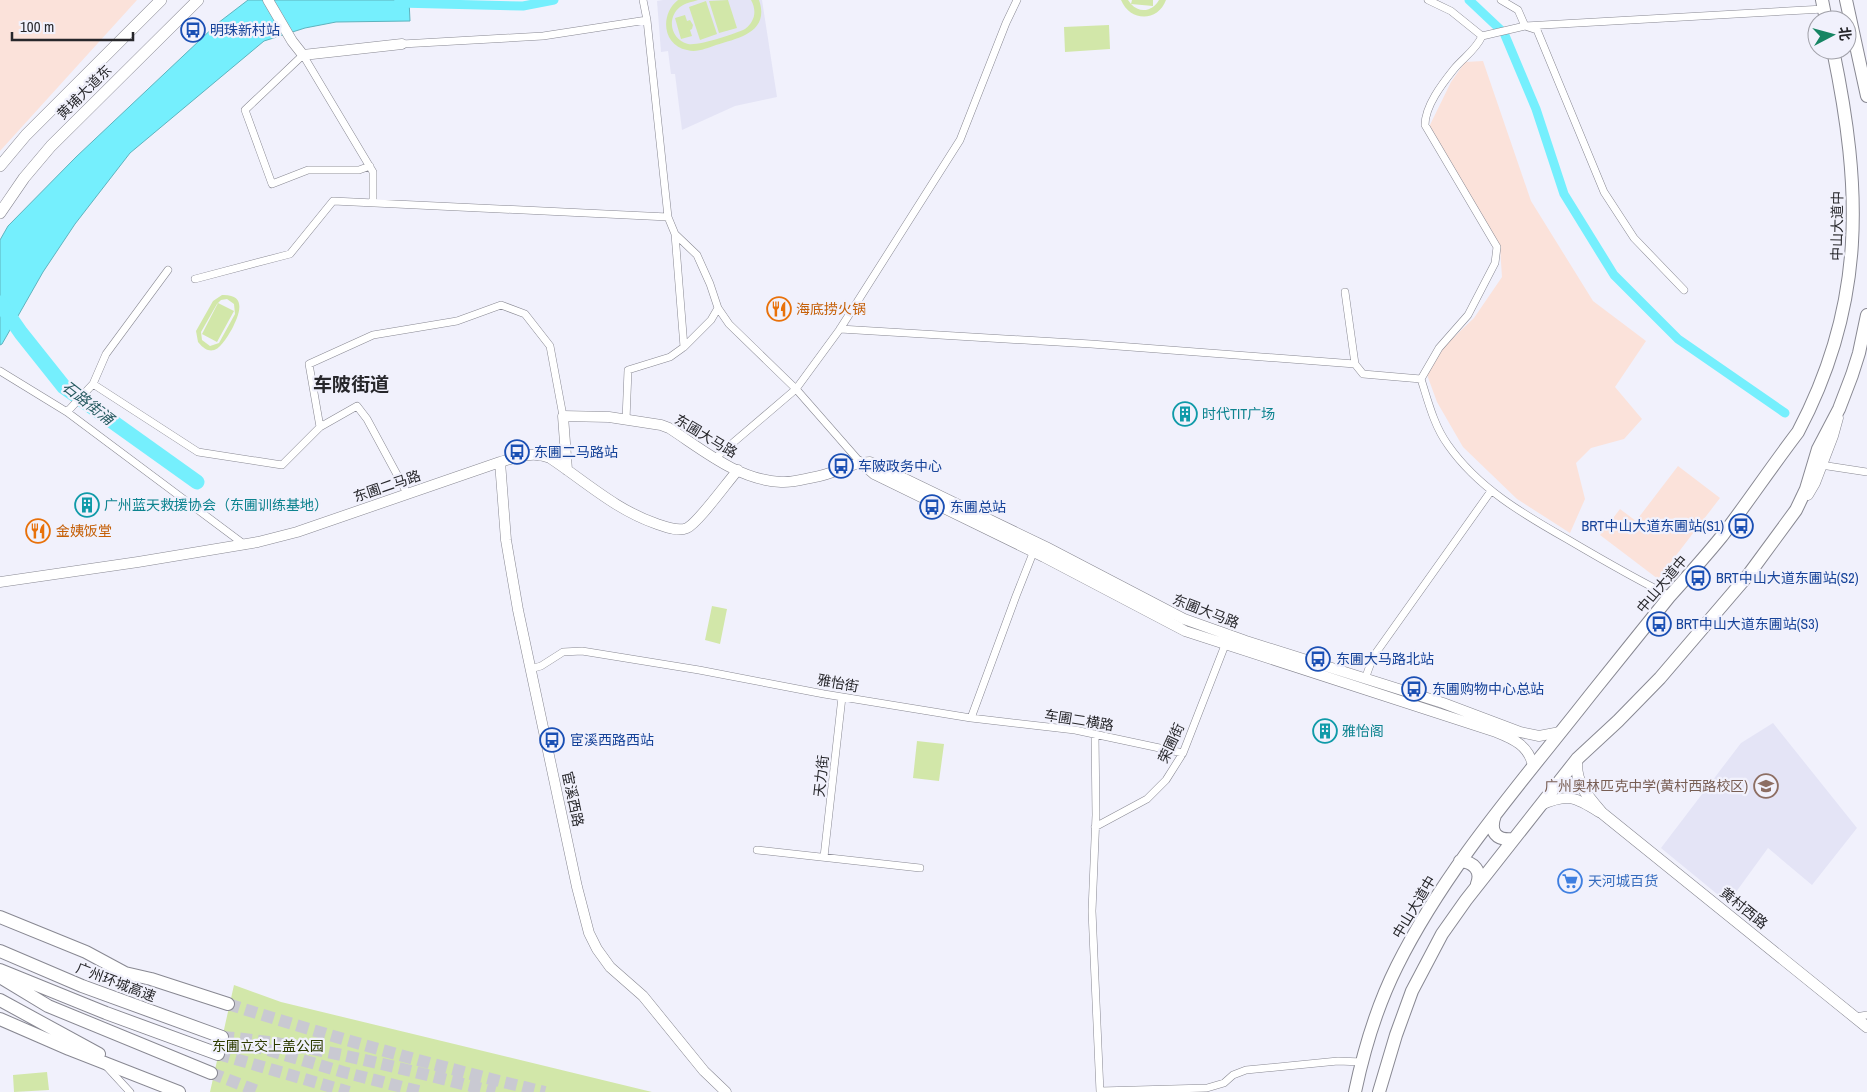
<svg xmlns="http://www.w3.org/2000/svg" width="1867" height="1092" viewBox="0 0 1867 1092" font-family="'Archivo Narrow','Noto Sans SC',sans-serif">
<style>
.commercial{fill:#fbe2da}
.built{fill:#e4e4f6}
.green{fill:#d2e7a9;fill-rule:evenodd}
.water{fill:#75effd;stroke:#5eb3be}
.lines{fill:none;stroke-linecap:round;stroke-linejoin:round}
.canal{stroke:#75effd;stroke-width:9}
.river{stroke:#75effd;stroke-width:15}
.highway-tunnel{stroke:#c9c9d2;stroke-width:12;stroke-dasharray:12 6;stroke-linecap:butt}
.street-casing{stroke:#888892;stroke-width:8}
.secondary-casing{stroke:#888892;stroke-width:11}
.primary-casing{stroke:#888892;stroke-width:12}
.highway-casing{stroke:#888892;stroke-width:14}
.street{stroke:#fff;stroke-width:7}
.secondary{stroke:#fff;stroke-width:10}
.primary{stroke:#fff;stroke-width:11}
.highway{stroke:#fff;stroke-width:12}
.labels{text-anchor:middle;stroke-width:4.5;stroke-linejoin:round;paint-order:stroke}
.transit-label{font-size:14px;fill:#164399;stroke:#f1f1fc;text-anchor:start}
.street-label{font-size:14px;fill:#27272b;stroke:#f1f1fc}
.food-label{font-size:14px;fill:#c56008;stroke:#f1f1fc;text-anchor:start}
.culture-label{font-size:14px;fill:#0d838f;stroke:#f1f1fc;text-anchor:start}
.education-label{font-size:14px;fill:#785e54;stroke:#f1f1fc;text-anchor:end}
.shop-label{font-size:14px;fill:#366cbe;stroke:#f1f1fc;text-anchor:start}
.park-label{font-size:14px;fill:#2e3c00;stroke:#f1f1fc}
.water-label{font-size:15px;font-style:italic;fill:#275b61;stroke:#f1f1fc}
.district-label{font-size:19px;font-weight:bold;fill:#27272b;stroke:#f1f1fc}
</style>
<rect width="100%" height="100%" fill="#f1f1fc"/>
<path class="commercial" d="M 0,0 L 137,0 L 0,151 Z
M 1483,61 L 1531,201 L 1593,301 L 1646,341 L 1615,387 L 1642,419 L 1624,439 L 1591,448 L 1576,463 L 1585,499 L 1570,533 L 1517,499 L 1463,447 L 1437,402 L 1426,372 L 1434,356 L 1474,318 L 1502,277 L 1500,247 L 1428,129 L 1451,82 L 1465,62 Z
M 1678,466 L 1720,498 L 1658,579 L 1600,535 L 1620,509 L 1636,521 Z"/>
<path class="built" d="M 663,0 L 762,0 L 777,97 L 735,106 L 682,130 L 675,74 L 671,74 L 668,51 L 661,52 L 657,1 Z
M 1773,723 L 1857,828 L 1812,885 L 1768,848 L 1728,903 L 1661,848 L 1741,743 Z"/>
<path class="green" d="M 678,0 L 698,0 C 692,2 685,3 680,7 C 666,18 671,40 688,44 C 699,46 735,34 745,29 C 755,21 757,11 751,0 L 759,0 C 770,32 739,38 716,45 C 707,48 697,53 687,50 C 662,45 660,14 678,0 Z
M 728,0 L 737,28 L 719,33 L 709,1 Z
M 1121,0 L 1128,0 L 1131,4 L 1132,0 L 1153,0 L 1153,6 L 1131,4 C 1140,14 1153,11 1159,0 L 1166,0 C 1158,22 1130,22 1121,0 Z
M 706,1 L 717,34 L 700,40 L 689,7 Z
M 685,15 L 687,21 L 690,20 L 693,25 L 692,29 L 690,30 L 692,36 L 681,39 L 675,18 Z
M 1109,25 L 1110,49 L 1065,52 L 1064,27 Z
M 222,295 C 248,294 239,315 232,329 C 224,342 214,362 198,342 L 196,331 L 213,301 ZM 227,299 L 234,304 L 235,314 L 219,343 L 210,346 L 202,340 L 201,332 L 217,304 L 221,300 Z
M 218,303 L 234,311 L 217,342 L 202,334 Z
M 712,606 L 727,609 L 720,644 L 705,640 Z
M 917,741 L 944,744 L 939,781 L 913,778 Z
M 234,985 L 281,1002 L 652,1092 L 210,1092 Z
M 47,1072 L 49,1090 L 14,1092 L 13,1075 Z"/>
<path class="water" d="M 248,0 L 409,0 L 410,21 L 336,22 L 305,28 L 264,41 L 130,153 L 75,224 L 43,272 L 2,344 L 0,345 L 0,240 L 8,226 L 76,157 L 218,23 Z"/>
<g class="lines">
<path class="canal" d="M 1469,0 L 1504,33 L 1536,109 L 1564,194 L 1614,275 L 1678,339 L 1785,413
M 398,3 L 523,6 L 554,0"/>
<path class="river" d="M 0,303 L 21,333 L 64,387 L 197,482"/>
<path class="highway-tunnel" d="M 228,1004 C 332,1037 438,1067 545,1092
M 222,1037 C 315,1044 405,1070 495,1092
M 251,1045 L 343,1072 L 422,1092
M 218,1054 L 349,1092
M 211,1073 L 260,1092"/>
<g class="street-casing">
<path id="street" d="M 1428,0 L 1451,11 L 1482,36 L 1525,26 L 1824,9
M 1501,0 L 1518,10 L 1525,26 L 1537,30 L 1604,192 L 1634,238 L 1684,290
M 1482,36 C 1476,50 1463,58 1454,69 C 1442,84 1425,106 1425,125 L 1497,247 L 1495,263 L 1468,315 L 1439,348 L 1421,379 C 1428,401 1434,426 1448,445 C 1478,488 1523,514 1567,539 C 1601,559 1635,579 1670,596
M 402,44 L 543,36 L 647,20
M 370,166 L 359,170 L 308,170 L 272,184 L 245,110 L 303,55 L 373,172 L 373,203
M 675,234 L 697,255 L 710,284 L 718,308 L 729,324 L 796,389 L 860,462
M 195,279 L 290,254 L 333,201 L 668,217
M 1345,292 L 1355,364 L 1363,374 L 1421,379
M 840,329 L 1091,344 L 1355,364
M 684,347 L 711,320 L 718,308
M 0,371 L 67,412 L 245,545
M 93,384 L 198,452 L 282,465 L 320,427 L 357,406 L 367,419 L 407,493
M 67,412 L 93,384 L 106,354 L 168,270
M 626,420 L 628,370 L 670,357 L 684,347 L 675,234 L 668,217 L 647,20 L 643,0
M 320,427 L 309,364 L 373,335 L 457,321 L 501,305 L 525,314 L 550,346 L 563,416
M 714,459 L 796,389 L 840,329 L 960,140 L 1006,23 L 1017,0
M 1821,465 L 1867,472
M 530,669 L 541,666 L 563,652 L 582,651 L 699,670 L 824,694 L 971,718 L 1016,596 L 1035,548
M 1365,679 L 1373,657 L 1491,491
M 971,718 L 1075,730 L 1183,753
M 1095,734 L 1096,815 L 1092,911 L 1100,1092
M 1095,827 L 1147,799 L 1166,780 L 1183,753 L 1227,640
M 757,850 L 920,868
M 824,857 L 842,697
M 1856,1017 L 1867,1015
M 107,1067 L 130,1092
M 1100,1091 L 1207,1088 L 1224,1083 L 1233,1075 L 1246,1070 L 1338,1061 L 1362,1062"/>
</g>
<g class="secondary-casing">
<path id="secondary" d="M 268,0 L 292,41 L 303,55 L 402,44
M 500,462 L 506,540 L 518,610 L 577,887 L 589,933 L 597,949 L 610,967 L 643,996 L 704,1071 L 726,1092
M 860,462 L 874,474 L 1044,557 L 1185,631 L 1496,732 C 1514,739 1529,746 1533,766
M 567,470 L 563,416 L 609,417 L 661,425 L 669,428 C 703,450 738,480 781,482 C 792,483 804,479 815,477 C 834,474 851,462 870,462 L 1046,547 L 1184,619 L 1246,641 L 1443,703 L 1520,732 L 1539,736 L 1560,732
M 1808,495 L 1815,483 L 1833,436 L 1838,418
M 0,582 L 138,562 L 258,542 L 297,532 L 500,462 C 517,457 533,451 550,458 C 586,482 616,510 657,524 C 666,527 678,532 687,528 C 698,523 728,481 738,470
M 1541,805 C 1568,793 1575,797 1599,812"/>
</g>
<g class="primary-casing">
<path id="primary" d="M 0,166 L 26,135 L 161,0
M 0,213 L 24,178 L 51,146 L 198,0
M 1577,759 C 1574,782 1588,797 1602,813 L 1867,1027"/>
</g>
<g class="highway-casing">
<path id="highway" d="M 1822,0 L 1826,20
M 1846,0 L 1867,96
M 1495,815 C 1489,832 1496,841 1514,839
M 1460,861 C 1474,862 1482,871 1477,884
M 0,917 L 86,952 L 125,973 L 151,979 L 228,1004
M 0,951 L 82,986 L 222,1037
M 0,970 L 106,1013 L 218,1054
M 0,977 L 48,1006 L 211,1073
M 0,1000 L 99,1054
M 0,1019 L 69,1049 L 179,1092
M 1355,1092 C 1364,1049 1377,1006 1397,966 C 1447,866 1522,782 1591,694 C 1617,662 1643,629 1669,597 C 1687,577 1705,557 1722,536 C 1748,502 1772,466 1798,432 C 1866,303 1862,189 1833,50
M 1379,1092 L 1396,1035 L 1412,991 L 1442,934 L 1466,900 L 1577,759 L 1618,721 L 1660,678 L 1749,574 L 1796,510 L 1806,489 L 1818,449 L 1839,409 L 1852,375 L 1859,353 L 1867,315"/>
</g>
<use href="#street" class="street"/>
<use href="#secondary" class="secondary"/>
<use href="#primary" class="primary"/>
<use href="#highway" class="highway"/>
</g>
<defs>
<g id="bus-ring" transform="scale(1.25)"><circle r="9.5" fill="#f1f1fc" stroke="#1a4fb4" stroke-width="1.5"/><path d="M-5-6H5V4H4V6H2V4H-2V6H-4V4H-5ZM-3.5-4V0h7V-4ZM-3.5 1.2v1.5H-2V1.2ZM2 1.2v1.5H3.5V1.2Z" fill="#1a4fb4"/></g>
<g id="restaurant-ring" transform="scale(1.25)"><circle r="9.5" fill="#f1f1fc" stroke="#e8710a" stroke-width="1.5"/><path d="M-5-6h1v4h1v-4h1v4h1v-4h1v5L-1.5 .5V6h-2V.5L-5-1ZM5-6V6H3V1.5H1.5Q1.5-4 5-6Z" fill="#e8710a"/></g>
<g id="building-ring" transform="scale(1.25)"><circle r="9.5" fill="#f1f1fc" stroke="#0f9aa8" stroke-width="1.5"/><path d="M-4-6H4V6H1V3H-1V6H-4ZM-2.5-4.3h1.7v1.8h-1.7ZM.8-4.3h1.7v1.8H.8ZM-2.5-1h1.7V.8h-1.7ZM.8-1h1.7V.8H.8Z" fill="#0f9aa8"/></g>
<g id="school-ring" transform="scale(1.25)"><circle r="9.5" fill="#f1f1fc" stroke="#8d6e63" stroke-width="1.5"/><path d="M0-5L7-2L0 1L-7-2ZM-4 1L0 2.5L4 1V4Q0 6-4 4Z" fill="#8d6e63"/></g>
<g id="supermarket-ring" transform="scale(1.25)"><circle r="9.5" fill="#f1f1fc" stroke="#3f7fe0" stroke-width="1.5"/><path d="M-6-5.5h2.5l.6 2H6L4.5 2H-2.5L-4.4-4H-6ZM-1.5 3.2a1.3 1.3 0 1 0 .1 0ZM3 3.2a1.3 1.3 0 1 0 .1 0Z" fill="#3f7fe0"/></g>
</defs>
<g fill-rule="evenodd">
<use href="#bus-ring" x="193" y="30"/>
<use href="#restaurant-ring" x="779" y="309"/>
<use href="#building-ring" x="1185" y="414"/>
<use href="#bus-ring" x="517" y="452"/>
<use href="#bus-ring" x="841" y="466"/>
<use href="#building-ring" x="87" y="505"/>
<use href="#bus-ring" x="932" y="507"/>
<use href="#bus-ring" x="1741" y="526"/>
<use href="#restaurant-ring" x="38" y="531"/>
<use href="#bus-ring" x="1698" y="578"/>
<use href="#bus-ring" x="1659" y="624"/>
<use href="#bus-ring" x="1318" y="659"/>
<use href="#bus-ring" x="1414" y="689"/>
<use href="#building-ring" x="1325" y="731"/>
<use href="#bus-ring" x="552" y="740"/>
<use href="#school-ring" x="1766" y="786"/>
<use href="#supermarket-ring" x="1570" y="881"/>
</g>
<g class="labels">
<g class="transit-label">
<text x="210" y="35">明珠新村站</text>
<text x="534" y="457">东圃二马路站</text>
<text x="858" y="471">车陂政务中心</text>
<text x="950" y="512">东圃总站</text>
<text x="1724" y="531" text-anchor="end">BRT中山大道东圃站(S1)</text>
<text x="1716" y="583">BRT中山大道东圃站(S2)</text>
<text x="1676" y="629">BRT中山大道东圃站(S3)</text>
<text x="1336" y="664">东圃大马路北站</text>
<text x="1432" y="694">东圃购物中心总站</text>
<text x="570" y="745">宦溪西路西站</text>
</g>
<g class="street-label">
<text transform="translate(84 92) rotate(-45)" y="5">黄埔大道东</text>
<text transform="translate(1837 226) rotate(-89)" y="5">中山大道中</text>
<text transform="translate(706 436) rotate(31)" y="5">东圃大马路</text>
<text transform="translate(387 486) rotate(-19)" y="5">东圃二马路</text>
<text transform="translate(1662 584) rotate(-50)" y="5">中山大道中</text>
<text transform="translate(1206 611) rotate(21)" y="5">东圃大马路</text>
<text transform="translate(838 683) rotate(10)" y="5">雅怡街</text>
<text transform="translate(1079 720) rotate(9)" y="5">车圃二横路</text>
<text transform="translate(1171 743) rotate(-65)" y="5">荣圃街</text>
<text transform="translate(821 776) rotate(-84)" y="5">天力街</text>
<text transform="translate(573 799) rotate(78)" y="5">宦溪西路</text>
<text transform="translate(1414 907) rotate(-59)" y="5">中山大道中</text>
<text transform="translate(1744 908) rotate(39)" y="5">黄村西路</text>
<text transform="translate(116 982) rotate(21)" y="5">广州环城高速</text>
</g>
<g class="food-label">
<text x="796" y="314">海底捞火锅</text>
<text x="56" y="536">金姨饭堂</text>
</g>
<g class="culture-label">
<text x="1202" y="419">时代TIT广场</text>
<text x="104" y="510">广州蓝天救援协会（东圃训练基地）</text>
<text x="1342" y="736">雅怡阁</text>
</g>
<g class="education-label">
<text x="1748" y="791">广州奥林匹克中学(黄村西路校区)</text>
</g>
<g class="shop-label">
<text x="1588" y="886">天河城百货</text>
</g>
<g class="park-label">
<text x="268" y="1051">东圃立交上盖公园</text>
</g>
<g class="water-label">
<text transform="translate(88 403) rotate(38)" y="5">石路街涌</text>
</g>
<g class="district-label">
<text x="351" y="391">车陂街道</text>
</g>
</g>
<g transform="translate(1832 35) rotate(84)"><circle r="24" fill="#f1f1fc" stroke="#a0a0a8"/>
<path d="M0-4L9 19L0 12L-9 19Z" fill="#168563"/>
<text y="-8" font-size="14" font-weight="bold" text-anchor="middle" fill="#27272b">北</text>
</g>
<path d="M12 32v8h121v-8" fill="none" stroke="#27272b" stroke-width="2.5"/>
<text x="20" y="32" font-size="15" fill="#27272b" stroke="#f1f1fc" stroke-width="4" paint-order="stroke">100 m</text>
</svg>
